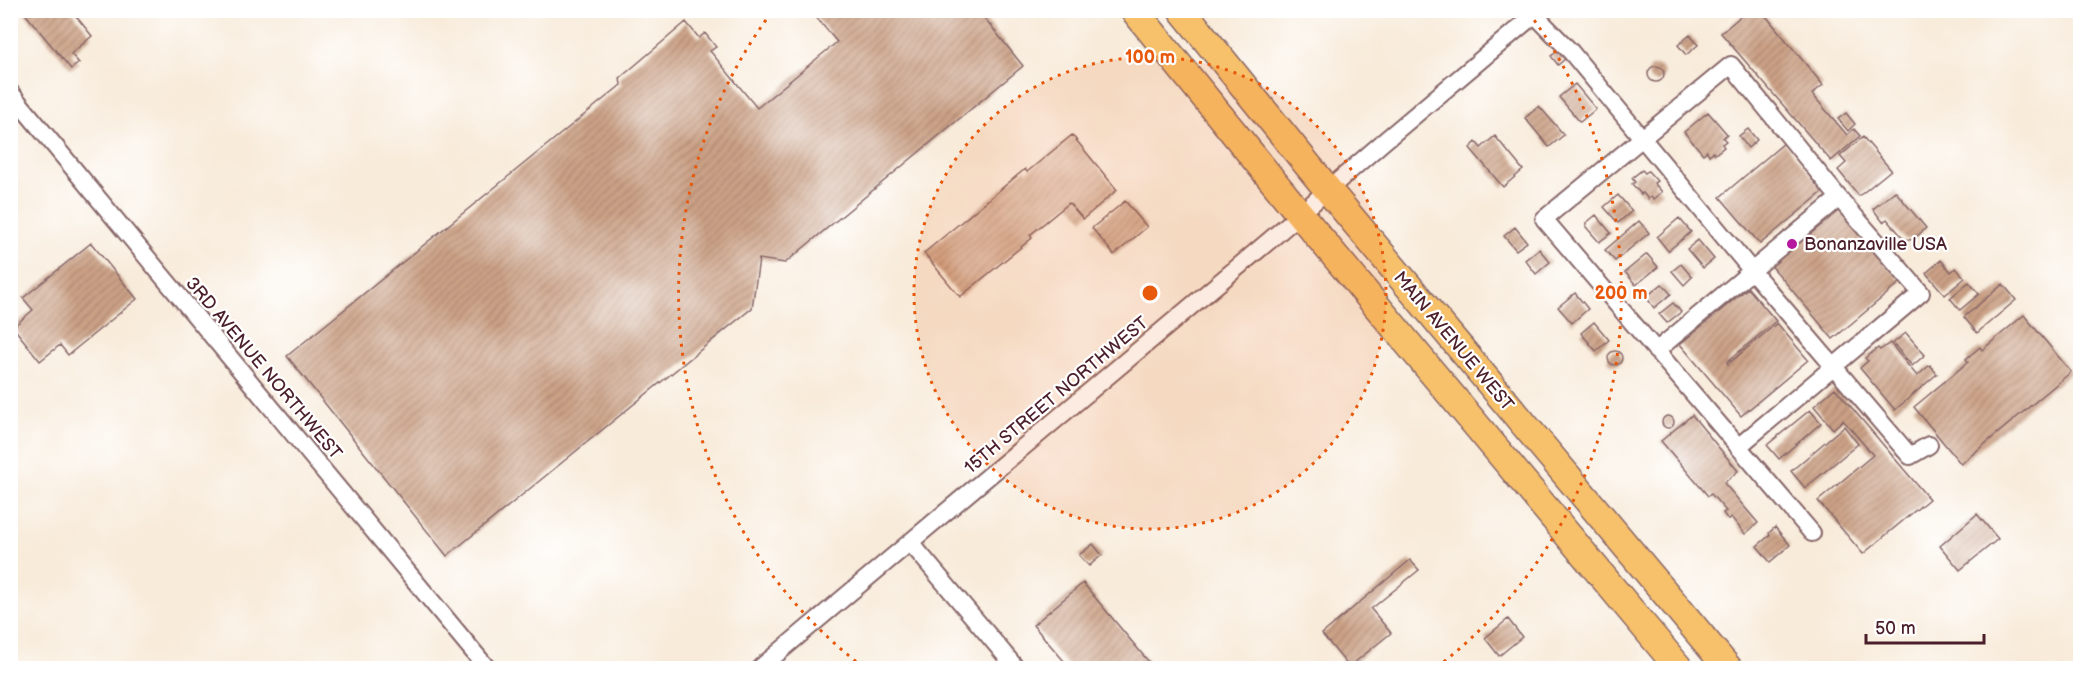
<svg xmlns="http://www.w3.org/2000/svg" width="2091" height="679" viewBox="0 0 2091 679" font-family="'Balsamiq Sans',sans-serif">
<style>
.building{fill:url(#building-hatch)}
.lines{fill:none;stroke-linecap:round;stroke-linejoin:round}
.minor-casing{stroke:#876668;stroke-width:20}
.primary-casing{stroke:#876668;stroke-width:30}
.minor{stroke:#fff;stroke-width:16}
.primary{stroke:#f7c06b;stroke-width:27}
.ring{fill:none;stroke:#e8590c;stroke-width:3;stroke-dasharray:3 6}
.poi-dot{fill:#b5179e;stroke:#fff;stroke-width:2}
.labels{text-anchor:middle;stroke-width:4.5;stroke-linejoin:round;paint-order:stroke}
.poi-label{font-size:18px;fill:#4a1f2b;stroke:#fff;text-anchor:start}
.street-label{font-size:18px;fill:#4a1f2b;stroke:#fff}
.centre{fill:#e8590c;stroke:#fff;stroke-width:3}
.ring-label{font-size:18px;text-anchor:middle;font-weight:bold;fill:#e8590c;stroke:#fff;stroke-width:4.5;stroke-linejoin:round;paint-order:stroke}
</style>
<defs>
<pattern id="building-hatch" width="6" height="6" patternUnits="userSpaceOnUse" patternTransform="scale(1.5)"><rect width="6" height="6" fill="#cca286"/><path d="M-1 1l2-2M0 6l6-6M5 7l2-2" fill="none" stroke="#a8836e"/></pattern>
</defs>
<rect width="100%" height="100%" fill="#fff"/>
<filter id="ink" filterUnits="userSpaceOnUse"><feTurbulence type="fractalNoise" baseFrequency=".0167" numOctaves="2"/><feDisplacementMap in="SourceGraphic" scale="12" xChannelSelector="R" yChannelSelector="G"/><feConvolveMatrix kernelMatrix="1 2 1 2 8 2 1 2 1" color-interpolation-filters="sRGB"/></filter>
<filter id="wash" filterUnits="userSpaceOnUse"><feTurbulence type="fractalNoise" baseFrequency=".008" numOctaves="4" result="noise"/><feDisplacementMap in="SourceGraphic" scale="24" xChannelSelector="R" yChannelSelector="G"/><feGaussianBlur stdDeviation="1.35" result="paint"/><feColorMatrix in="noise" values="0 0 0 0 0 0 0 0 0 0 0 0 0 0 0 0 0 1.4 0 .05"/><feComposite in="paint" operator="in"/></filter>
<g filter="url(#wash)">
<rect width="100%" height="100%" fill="#f8ebda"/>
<g id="blocks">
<path class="building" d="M 22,10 L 71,10 L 92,36 L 71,54 L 79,63 L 71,69 Z
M 810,10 L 978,10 L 1023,66 L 785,263 L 759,259 L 752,308 L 447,556 L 287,356 L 621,85 L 620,78 L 686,22 L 699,38 L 705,33 L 716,47 L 710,51 L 757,108 L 837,42 Z
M 1748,10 L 1761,10 L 1823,85 L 1812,94 L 1847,135 L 1854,129 L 1860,136 L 1831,161 L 1721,33 Z
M 1690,35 L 1698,45 L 1686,55 L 1678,45 Z
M 1558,51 L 1565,59 L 1558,65 L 1551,56 Z
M1648 74a8 8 0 1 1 16 0a8 8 0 1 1-16 0Z
M 1575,84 L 1596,109 L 1580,122 L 1559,97 Z
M 1539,106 L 1564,135 L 1549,147 L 1525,118 Z
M 1708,112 L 1727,134 L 1723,138 L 1726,141 L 1722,144 L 1724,147 L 1715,154 L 1713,152 L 1709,155 L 1707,151 L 1703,154 L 1684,132 Z
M 1846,113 L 1855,124 L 1848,131 L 1838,119 Z
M 1748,129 L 1757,140 L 1748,148 L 1739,136 Z
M 1072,135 L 1117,190 L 1083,219 L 1069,203 L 1030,235 L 1032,238 L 960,297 L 924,253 L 1025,169 L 1027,172 Z
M 1495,136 L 1523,170 L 1503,187 L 1470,148 L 1476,142 L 1481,148 Z
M 1863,137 L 1891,170 L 1859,196 L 1838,170 L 1846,163 L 1840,156 Z
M 1784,143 L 1824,191 L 1760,244 L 1720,197 Z
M 1642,170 L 1645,173 L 1648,171 L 1657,181 L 1654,183 L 1662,192 L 1653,199 L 1651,197 L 1648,199 L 1643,193 L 1641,194 L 1632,184 L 1635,182 L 1632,178 Z
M 1895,191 L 1926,228 L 1913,240 L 1904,239 L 1887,219 L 1883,222 L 1873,209 Z
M 1618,195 L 1632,211 L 1618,223 L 1604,207 Z
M 1125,201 L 1147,227 L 1114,255 L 1092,228 Z
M 1838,207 L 1901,282 L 1833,339 L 1770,264 Z
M 1596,215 L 1611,233 L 1599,242 L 1586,227 L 1586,223 Z
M 1679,218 L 1691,232 L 1668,251 L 1657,237 Z
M 1639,221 L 1649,233 L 1615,261 L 1605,250 Z
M 1515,227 L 1527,242 L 1516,250 L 1504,236 Z
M 1698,240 L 1714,259 L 1703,268 L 1687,249 Z
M 91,243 L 137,299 L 68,355 L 60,345 L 40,361 L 13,327 L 33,310 L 23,298 Z
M 1539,249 L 1550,262 L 1536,274 L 1525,260 Z
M 1647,254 L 1658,267 L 1636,285 L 1625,272 Z
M 1941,260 L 1951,272 L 1956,268 L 1965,278 L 1945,295 L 1926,273 Z
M 1681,264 L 1692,277 L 1684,285 L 1672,271 Z
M 1969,282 L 1979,294 L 1960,310 L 1950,298 Z
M 1662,284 L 1671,294 L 1654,308 L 1646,297 Z
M 2003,284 L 2016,300 L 1977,333 L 1964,317 Z
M 1748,288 L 1776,321 L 1727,362 L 1728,364 L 1777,323 L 1808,360 L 1741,416 L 1680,344 Z
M 1575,293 L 1588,309 L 1572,323 L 1558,307 Z
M 1673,303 L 1681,312 L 1667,323 L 1659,314 Z
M 2024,315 L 2071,372 L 1961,464 L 1914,407 L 1968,362 L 1966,359 L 1980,347 L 1982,350 Z
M 1594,322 L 1609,340 L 1596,351 L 1581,333 Z
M 1906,333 L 1925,355 L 1912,366 L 1893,343 Z
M 1890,343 L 1917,376 L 1930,365 L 1937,374 L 1895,410 L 1860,368 L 1868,361 L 1865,358 L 1878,348 L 1880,350 Z
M1608 358a7 7 0 1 1 14 0a7 7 0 1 1-14 0Z
M 1835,388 L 1929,499 L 1863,554 L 1818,501 L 1873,455 L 1843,420 L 1833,429 L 1814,406 Z
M 1810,410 L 1821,423 L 1779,459 L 1767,445 Z
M 1692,415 L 1738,471 L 1724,483 L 1758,523 L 1745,534 L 1731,517 L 1728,520 L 1723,513 L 1726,511 L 1711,494 L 1708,496 L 1661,441 Z
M1662 422a6 6 0 1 1 12 0a6 6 0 1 1-12 0Z
M 1844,426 L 1858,444 L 1805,488 L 1791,471 Z
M 1977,514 L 1998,539 L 1960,570 L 1940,546 Z
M 1775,527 L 1790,545 L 1770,562 L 1757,546 L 1770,535 L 1769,533 Z
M 1093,544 L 1102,555 L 1089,566 L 1079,555 Z
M 1410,560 L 1419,570 L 1371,609 L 1391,633 L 1349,667 L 1322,634 Z
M 1083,583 L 1153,667 L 1151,668 L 1070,668 L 1033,625 Z
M 1508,619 L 1522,637 L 1499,656 L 1485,638 Z"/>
</g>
</g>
<g filter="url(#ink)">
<use href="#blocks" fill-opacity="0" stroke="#876668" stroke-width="1.5"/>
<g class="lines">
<g class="minor-casing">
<path id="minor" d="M 1535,15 L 1571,52 L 1752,271 L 1910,456 L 1929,445
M 10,92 L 487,668
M 1656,351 L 1839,198
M 1738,447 L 1921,293 L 1839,198 L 1731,65 L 1544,219 L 1812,533
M 910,542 L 1016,668
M 760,668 L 1270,240 L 1382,143 L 1540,10"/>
</g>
<g class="primary-casing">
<path id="primary" d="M 1134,10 L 1299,213 L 1679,668
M 1182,10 L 1328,190 L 1728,668"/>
</g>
<use href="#minor" class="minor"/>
<use href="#primary" class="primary"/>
</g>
</g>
<circle cx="1150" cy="293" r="236" fill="#e8590c" fill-opacity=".12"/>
<g class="ring">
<circle cx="1150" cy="293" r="236"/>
<path d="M863 667A471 471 0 0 1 771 13M1529 13A471 471 0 0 1 1437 667"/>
</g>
<circle class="poi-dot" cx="1792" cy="244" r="6"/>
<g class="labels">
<g class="poi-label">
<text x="1804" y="250">Bonanzaville USA</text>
</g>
<g class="street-label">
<text transform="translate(1454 341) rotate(50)" y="6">MAIN AVENUE WEST</text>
<text transform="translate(264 368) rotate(50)" y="6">3RD AVENUE NORTHWEST</text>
<text transform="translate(1056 395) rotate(-40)" y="6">15TH STREET NORTHWEST</text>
</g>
</g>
<circle cx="1150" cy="293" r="9" class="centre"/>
<g class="ring-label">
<text x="1150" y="63">100 m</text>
<text x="1621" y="299">200 m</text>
</g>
<rect width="2091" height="679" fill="none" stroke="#fff" stroke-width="36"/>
<path d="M1866 634v9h118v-9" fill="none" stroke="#4a1f2b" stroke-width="3"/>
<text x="1875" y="634" font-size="18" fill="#4a1f2b" stroke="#ffffff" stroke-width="4.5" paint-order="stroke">50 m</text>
</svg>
